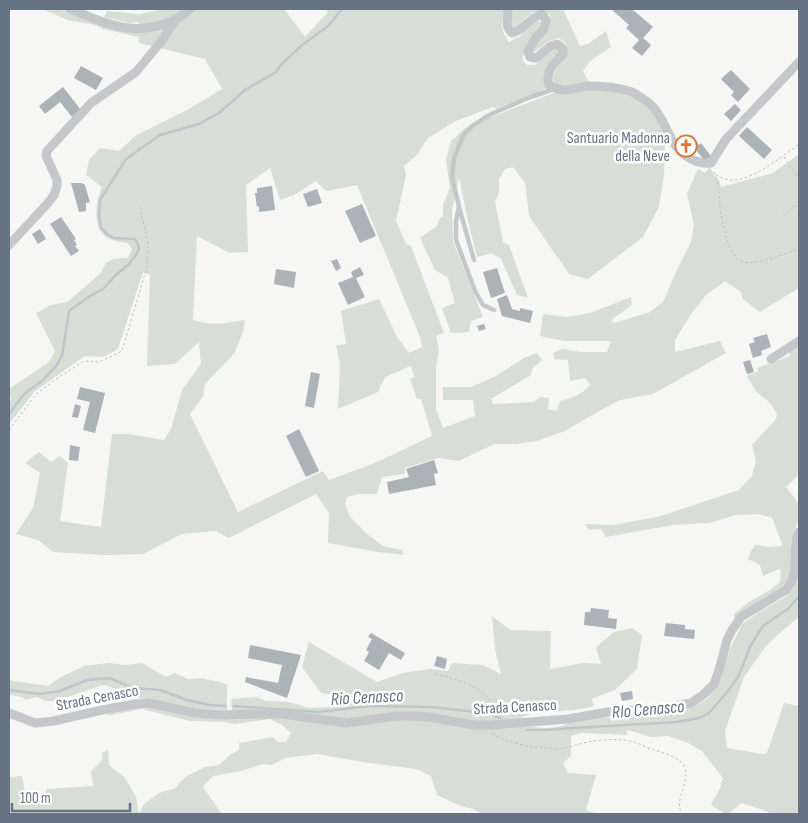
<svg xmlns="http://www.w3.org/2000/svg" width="808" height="823" viewBox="0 0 808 823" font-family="'Sofia Sans Condensed',sans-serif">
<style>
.green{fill:#d7ded5;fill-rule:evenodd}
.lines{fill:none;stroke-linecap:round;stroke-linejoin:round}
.stream{stroke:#bec6cb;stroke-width:2.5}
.building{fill:#abb2b8}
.path{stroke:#bebfc2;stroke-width:1;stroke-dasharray:2.5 2.5;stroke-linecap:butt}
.lane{stroke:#c5c7cb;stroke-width:4.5}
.street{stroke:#c5c7cb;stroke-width:9}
.labels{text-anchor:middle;stroke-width:5;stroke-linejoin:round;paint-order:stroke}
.poi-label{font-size:16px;fill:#677283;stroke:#fff;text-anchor:end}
.street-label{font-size:16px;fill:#677283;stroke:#fff}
.water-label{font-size:18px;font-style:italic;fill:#63737f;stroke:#fff}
</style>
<rect width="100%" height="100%" fill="#f6f7f4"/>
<path class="green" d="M 42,9 L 60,9 L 109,26 L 139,31 L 139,22 L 129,23 L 104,17 L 107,11 L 140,14 L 163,9 L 284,9 L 305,37 L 328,12 L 325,9 L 503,9 C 505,15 503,16 502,22 C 501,29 505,36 509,42 L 519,37 L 527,27 L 538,21 L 542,22 C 540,27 538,29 535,33 C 529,41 524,51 522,60 L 527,65 L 535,65 L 545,56 L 556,49 L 559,50 L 547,88 L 497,109 L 493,107 L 456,121 L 428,138 L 417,155 L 404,166 L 406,175 L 396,221 L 406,244 L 411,246 L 444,333 L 436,336 L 439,349 L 436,367 L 436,409 L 443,428 L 475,416 L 473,400 L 443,400 L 443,387 L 471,387 L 496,376 L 524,358 L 537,353 L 542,360 L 532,369 L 531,375 L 491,399 L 493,404 L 534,402 L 540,397 L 549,398 L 548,409 L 557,411 L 560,401 C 570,399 586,393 590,384 L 585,378 L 570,381 L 568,360 L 554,359 L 553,353 L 563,349 L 581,352 L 607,352 L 611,341 L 564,341 L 540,336 L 543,314 L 567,317 L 590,313 L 631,297 L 632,305 L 611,320 L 614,323 L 650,312 L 663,302 L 676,272 L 691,242 L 694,225 L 687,194 L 698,169 L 705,173 L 710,167 L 715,177 L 719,180 L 721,187 L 773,173 L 799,154 L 799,288 L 760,312 L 743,299 L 741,292 L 725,281 L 706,295 L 691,314 L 675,340 L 675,352 L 720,341 L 726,353 L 653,394 L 620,400 L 601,410 L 565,431 L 537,441 L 516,444 L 494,444 L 459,461 L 438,458 L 405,468 L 405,474 L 382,477 L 377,494 L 358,494 L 347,497 L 345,504 L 350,517 L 366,533 L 383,546 L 402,550 L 404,555 L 378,552 L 328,543 L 329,513 L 316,494 L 229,538 L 216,531 L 182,534 L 143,554 L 103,555 L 53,552 L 38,540 L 16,534 L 33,508 L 40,473 L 25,463 L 39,452 L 51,462 L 60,456 L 68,463 L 60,521 L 101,527 L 112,434 L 128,434 L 164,440 L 171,429 L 182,390 L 201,364 L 199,342 L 175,364 L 147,366 L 150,275 L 143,272 L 118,349 L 103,357 L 85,356 L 35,391 L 9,424 L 9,402 L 11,399 L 9,389 L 49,362 L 55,351 L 36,313 L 51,305 L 67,302 L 100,274 L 106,263 L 113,259 L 128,258 L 132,249 L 128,243 C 121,242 110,241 105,236 C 92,225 96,202 102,187 L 86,175 L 89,160 L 100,148 L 119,151 L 135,136 L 189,109 L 222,89 L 205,59 L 139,43 L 139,37 L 103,29 L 96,25 L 68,20 ZM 270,168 L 280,200 L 294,195 L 316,181 L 326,191 L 357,185 L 420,337 L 422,347 L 409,353 L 397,337 L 379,299 L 341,311 L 346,344 L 336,345 L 340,364 L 338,409 L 378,392 L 385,377 L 411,366 L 414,377 L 410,379 L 417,399 L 421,399 L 432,436 L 375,463 L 329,480 L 323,471 L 238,512 L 190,414 L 203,397 L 205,384 L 234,354 L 243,332 L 245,320 C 226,323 213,326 193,320 L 197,236 L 230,253 L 248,252 L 246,185 Z
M 511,9 L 563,9 L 580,46 L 588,44 L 606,31 L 611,47 L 590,61 L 583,71 L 590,84 L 565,87 L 558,85 L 552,79 L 557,68 L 566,55 L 566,44 L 559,38 L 549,41 L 533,53 L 532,51 L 538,40 L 549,28 L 550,15 L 540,10 L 532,13 L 515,27 L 510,28 Z
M 590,90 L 611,91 L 630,95 L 652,110 L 660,124 L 665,140 L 664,174 L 659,207 L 643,237 L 588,279 L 569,274 L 529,216 L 525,183 L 513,167 L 505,169 L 499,179 L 499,193 L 495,202 L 503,242 L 509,245 L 528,298 L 517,295 L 501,259 L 492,253 L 477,257 L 468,221 L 459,177 L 456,194 L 452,209 L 453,242 L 483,317 L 471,321 L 469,332 L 451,333 L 442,308 L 455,303 L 448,278 L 435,270 L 420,238 L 437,226 L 440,218 L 443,216 L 443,204 L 450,188 L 446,160 L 451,141 L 464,129 L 488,113 L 489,117 L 496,115 L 556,92 Z
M 799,345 L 799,474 L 786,487 C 790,493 798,500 799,506 C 801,518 794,528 793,540 C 790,554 795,573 785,585 C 771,600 751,610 735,622 L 734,614 L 749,602 L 770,590 L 780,582 L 781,571 L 779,569 L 763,576 L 760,565 L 748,559 L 751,551 L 755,545 L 769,547 L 783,546 L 772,518 L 759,514 L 736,515 L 709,523 L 673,525 L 606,537 L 601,529 L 589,530 L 585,524 L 614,525 L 661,516 L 739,490 L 752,476 L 756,461 L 752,445 L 776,419 L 777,414 L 771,404 L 756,391 L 747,376 L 758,371 L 757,368 L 790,356 L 789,352 Z
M 799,539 L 799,617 L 782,631 L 766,646 L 744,677 L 725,731 L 727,748 L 762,754 L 767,753 L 784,703 L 799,706 L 799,814 L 772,814 L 766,811 L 741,803 L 728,814 L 725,814 L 711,805 L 720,788 L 723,778 L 702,751 L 688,743 L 668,736 L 651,737 L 628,730 L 626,735 L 582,733 L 571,736 L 571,756 L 563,763 L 568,773 L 596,775 L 586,810 L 599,814 L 482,814 L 473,809 L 458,805 L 437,795 L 431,776 L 416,769 L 362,762 L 318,754 L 285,758 L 272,765 L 263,764 L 241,771 L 213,776 L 203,787 L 222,814 L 9,814 L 9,774 L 11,777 L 22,776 L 27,804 L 46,803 L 46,789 L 93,786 L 91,771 L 102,760 L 102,753 L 108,750 L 109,765 L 125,778 L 136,797 L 139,814 L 144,804 L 159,793 L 176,788 L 180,782 L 187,776 L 205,767 L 219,765 L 231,754 L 239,750 L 239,743 L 273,737 L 278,742 L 286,742 L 291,733 L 282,725 L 270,719 L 235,724 L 225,722 L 190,721 L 142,709 L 110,715 L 103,713 L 136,705 L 282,716 L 346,726 L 397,718 L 526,726 L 544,728 L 558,727 L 569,723 L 599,718 L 664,713 L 693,707 L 707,699 L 719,682 L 730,649 L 742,624 L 766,608 L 787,596 L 794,587 L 799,568 Z
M 492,616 L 510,630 L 551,631 L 550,669 L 583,663 L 601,664 L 596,647 L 614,632 L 632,628 L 642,635 L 637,669 L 615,690 L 592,699 L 594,706 L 582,709 L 530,714 L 518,719 L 496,722 L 475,722 L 432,713 L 348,720 L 281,710 L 232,710 L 231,699 L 256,697 L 266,701 L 288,702 L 310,708 L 327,707 L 351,704 L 350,697 L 321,693 L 302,667 L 309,642 L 377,682 L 402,673 L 430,669 L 448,671 L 452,663 L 483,665 L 501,674 L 495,650 Z
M 109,663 L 126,665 L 142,663 L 166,677 L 175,673 L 188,679 L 202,678 L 227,684 L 227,710 L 196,709 L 164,702 L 139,698 L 123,691 L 104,685 L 99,686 L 57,701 L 46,701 L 37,697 L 26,700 L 22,697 L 9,695 L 9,680 L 48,686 L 61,677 L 84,666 Z"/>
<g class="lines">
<path class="stream" d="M 9,414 L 24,394 L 43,380 L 56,366 L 62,356 L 69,311 L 90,296 L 103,289 L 116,275 L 128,265 L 136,255 L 139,249 L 138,244 L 135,239 L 114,238 L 107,234 L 101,228 L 99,215 L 100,200 L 126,159 L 160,135 L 199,124 L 219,113 L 245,90 L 276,72 L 280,66 L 302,45 L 327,27 L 342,9
M 9,690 L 40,694 L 60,691 L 87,680 L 109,678 L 133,688 L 160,690 L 187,700 L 210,705 L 225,706
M 234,706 L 319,712 L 369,706 L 430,707 L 486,713 L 500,718
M 527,730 L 544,730 L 573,728 L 677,722 L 699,718 L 709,713 L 729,690 L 738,677 L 751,645 L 763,626 L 789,608 L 799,596"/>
</g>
<path class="building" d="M 611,9 L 632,9 L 653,27 L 643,38 L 651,45 L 642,56 L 632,48 L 639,40 L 626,28 L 629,25 Z
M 81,66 L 103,78 L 96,90 L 74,78 Z
M 731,70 L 750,89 L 738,102 L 731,95 L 734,92 L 721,79 Z
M 63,87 L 81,110 L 72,117 L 60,102 L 45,114 L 39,106 Z
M 735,104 L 741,110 L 731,121 L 724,114 Z
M 747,127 L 772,150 L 764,159 L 739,136 Z
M 692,135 L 699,145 L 701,143 L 711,156 L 705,161 L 695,149 L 693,150 L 685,140 Z
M 71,183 L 82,183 L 85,185 L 90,202 L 86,203 L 86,211 L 79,212 Z
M 272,186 L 275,210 L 259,212 L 259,206 L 257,207 L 255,193 L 257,193 L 257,188 Z
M 317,189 L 322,203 L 308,207 L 303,194 Z
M 362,204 L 376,236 L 360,243 L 345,211 Z
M 61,217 L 76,239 L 74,240 L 77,245 L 75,246 L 79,251 L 71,256 L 50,224 Z
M 40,229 L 46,239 L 38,244 L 32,234 Z
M 337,259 L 341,268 L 336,271 L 331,261 Z
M 360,267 L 364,275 L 356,278 L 365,297 L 348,305 L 338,283 L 353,277 L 351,272 Z
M 497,268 L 505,293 L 491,298 L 483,272 Z
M 276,269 L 296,272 L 294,288 L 274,284 Z
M 507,295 L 512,309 L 520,311 L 520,308 L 533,311 L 530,323 L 502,316 L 497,299 Z
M 484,324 L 486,329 L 479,331 L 477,326 Z
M 767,334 L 771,347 L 761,351 L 762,355 L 753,358 L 749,344 L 755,342 L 753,338 Z
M 750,360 L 754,372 L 747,374 L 743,362 Z
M 311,372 L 320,374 L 314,408 L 305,406 Z
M 80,387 L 105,393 L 95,433 L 83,430 L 90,402 L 77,399 Z
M 75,404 L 81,406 L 78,418 L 72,417 Z
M 299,429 L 319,471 L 306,477 L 286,436 Z
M 70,445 L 80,447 L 78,461 L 69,460 Z
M 434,460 L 438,473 L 434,474 L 436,485 L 389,494 L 387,482 L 409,477 L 406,469 Z
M 591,608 L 609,610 L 608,618 L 617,619 L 616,629 L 584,625 L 585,612 L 590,612 Z
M 666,623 L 685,625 L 685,629 L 695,630 L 694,639 L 664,636 Z
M 371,633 L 405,653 L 401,660 L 389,653 L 379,670 L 364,661 L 369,652 L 366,650 L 372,639 L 368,637 Z
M 250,645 L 301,655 L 287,698 L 245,682 L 246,677 L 278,683 L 282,665 L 248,658 Z
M 437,656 L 447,659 L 445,669 L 434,666 Z
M 632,691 L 633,699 L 622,701 L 620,693 Z"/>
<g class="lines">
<path class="path" d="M 784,157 L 799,179
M 714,172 C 720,186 719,200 721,214 C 723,226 729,258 743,262 C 754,266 787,253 799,249
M 716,175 C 722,178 729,181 735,180 C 755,178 783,156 799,144
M 783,216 L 799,203
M 9,430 L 36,394 L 53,381 L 84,361 L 99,362 L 122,351 L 147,267 L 148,244 L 140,206
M 435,674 C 463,681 486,687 500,715
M 492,734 C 511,743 527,747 547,748 C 551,748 555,749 558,749 C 568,748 578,744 588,742 C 603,739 623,738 637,743 C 642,745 647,748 651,749 C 661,752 672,755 680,761 C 697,776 670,802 683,814"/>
<path class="lane" d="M 459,207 L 474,260
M 494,310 L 483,305 L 475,291 L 456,240 L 456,222 L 459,206 L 452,178 L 454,158 L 463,136 L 471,127 L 489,115 L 528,98 L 554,89"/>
<path class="street" d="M 70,9 C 88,16 109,26 129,28 C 150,30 175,24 190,9
M 507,9 C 510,19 503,25 512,33 C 524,30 530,17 542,14 L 546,20 L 544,29 L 536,37 L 528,52 L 530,57 L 536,58 L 551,46 L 557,44 L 563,49 L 563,54 C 554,63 545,72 549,85 C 567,95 572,87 590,86 C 603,86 620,88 632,92 C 637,94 641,98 645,100 C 670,117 665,150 696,161 C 701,163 705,164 711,163 L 726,139 L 799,62
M 9,245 L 48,203 L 54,195 L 57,186 L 57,180 L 46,156 L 47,151 L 91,103 L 136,72 L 160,43 L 176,19
M 771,359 L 799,341
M 9,713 L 35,723 L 54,721 L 102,710 L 135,704 L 149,703 L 195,713 L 224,715 L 251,714 L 282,714 L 347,723 L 396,716 L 412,716 L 429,717 L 474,725 L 492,725 L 568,719 L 608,712 L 672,707 L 691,703 L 703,695 L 714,684 L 719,670 L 727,640 L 732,630 L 741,617 L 786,590 C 802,571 790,553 799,532"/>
</g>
<defs>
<g id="church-ring" transform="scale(1.125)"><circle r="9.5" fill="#fff" stroke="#da7631" stroke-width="1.5"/><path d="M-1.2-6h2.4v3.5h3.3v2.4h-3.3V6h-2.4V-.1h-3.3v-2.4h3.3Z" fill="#da7631"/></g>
</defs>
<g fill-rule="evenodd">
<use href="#church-ring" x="686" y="146"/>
</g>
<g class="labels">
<g class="poi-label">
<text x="670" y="143">Santuario Madonna<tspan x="670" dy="18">della Neve</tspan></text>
</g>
<g class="street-label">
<text transform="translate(97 697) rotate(-11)" y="6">Strada Cenasco</text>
<text transform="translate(515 706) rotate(-3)" y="6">Strada Cenasco</text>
</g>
<g class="water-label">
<text transform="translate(367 697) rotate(-3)" y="6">Rio Cenasco</text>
<text transform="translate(648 709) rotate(-5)" y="6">RIo Cenasco</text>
</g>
</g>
<rect width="808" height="823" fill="none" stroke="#677283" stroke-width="20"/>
<path d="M12 803v8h118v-8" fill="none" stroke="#677283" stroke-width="2.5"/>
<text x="20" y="803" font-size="15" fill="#677283" stroke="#ffffff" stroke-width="4" paint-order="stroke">100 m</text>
</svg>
